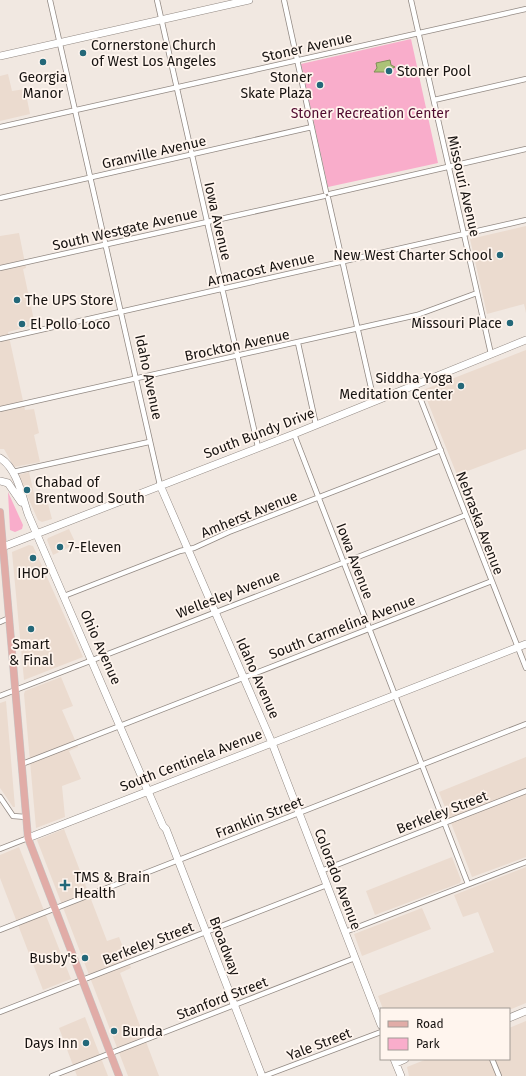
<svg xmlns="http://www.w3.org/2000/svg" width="526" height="1076" viewBox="0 0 526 1076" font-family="'Fira Sans',sans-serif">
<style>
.built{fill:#ebdbcf}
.green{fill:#f9adcb}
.water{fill:#acc277;stroke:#7f8e58}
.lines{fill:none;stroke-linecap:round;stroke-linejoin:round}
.street-casing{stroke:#928983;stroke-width:6}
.secondary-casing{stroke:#928983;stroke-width:8}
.primary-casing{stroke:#c7c6c6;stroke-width:8}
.street{stroke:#fff;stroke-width:4.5}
.secondary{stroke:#fff;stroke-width:7}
.primary{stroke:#e1aca7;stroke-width:7}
.poi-dot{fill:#246879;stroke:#fff5ee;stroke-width:1.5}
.labels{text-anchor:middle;stroke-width:3.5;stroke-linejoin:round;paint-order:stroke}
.poi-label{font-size:14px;fill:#171311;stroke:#fff5ee;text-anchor:start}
.street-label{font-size:14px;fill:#171311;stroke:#fff5ee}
.park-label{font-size:14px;fill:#500a2f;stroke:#fff5ee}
</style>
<rect width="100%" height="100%" fill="#f1e8e1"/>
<path class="built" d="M 8,74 L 12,91 L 25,89 L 30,114 L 0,121 L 0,76 Z
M 526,226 L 526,313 L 524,304 L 487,314 L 470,239 Z
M 19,233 L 26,268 L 23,269 L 35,325 L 8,332 L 25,410 L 34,409 L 39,433 L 34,435 L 40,462 L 14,467 L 4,449 L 0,449 L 0,236 Z
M 526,350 L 526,449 L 457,475 L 423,390 Z
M 29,472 L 35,498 L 46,496 L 52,519 L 42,522 L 38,520 L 18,475 Z
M 69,529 L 76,544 L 53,555 L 47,540 L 48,538 Z
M 29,545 L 33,546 L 83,657 L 24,680 L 12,552 Z
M 61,677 L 73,706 L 62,710 L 78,747 L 69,751 L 81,779 L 62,786 L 65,817 L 36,828 L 24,694 L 25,691 Z
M 6,701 L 15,807 L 13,807 L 0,788 L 0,703 Z
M 526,757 L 526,857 L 472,877 L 439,792 Z
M 64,829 L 107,941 L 119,937 L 131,968 L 120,973 L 159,1076 L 128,1076 L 37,840 Z
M 19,847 L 71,979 L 43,990 L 0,878 L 0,855 Z
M 452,857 L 461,880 L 460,883 L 375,915 L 366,891 Z
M 526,867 L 526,1003 L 509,1010 L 383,1009 L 378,996 L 494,952 L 478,912 L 463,917 L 454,895 Z
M 422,908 L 431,929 L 362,956 L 354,934 Z
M 85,1017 L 108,1076 L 77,1076 L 59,1028 Z
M 526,1021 L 526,1076 L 409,1076 L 407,1067 L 427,1059 L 509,1059 L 509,1028 Z"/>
<path class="green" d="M 411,39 L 438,163 L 328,187 L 301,64 Z
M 8,492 L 23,525 L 22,529 L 15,532 L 10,530 Z"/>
<path class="water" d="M 390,60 L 391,65 L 395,67 L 385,72 L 374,72 L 377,68 L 376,63 Z"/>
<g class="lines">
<g class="street-casing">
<path id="street" d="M 50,0 L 160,485
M 157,0 L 258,447
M 284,0 L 326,192
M 411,0 L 491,354
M 434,100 L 526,79
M 0,127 L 526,9
M 330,194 L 526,149
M 0,198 L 312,127
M 328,198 L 374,401
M 0,268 L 324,196
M 0,339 L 526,220
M 298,343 L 316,425
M 415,385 L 526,668
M 0,409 L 417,315 L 477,293
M 294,434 L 468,884
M 13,472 L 149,442
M 64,596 L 180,551 L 194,548 L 229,532 L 441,450
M 0,622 L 9,618
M 0,696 L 466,515
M 22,764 L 492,581
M 0,797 L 13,816 L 26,817
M 0,849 L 28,838
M 321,871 L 526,791
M 0,930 L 526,724
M 345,932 L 526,862
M 0,1012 L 327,885
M 492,1059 L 499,1076
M 52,1076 L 355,958
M 264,1076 L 381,1032"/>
</g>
<g class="secondary-casing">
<path id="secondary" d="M 0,56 L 249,0
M 0,458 C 17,468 22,496 28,514 L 163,826 L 166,829 L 262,1076
M 0,481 L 8,483 L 21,502
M 160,485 L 272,743 L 381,1025
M 0,548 L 294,434 L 526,340
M 28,838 L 526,644
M 509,1018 L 526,1011
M 394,1059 L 401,1076
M 396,1063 L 405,1059"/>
</g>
<g class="primary-casing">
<path id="primary" d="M 0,512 L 28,838 L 119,1076"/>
</g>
<use href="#street" class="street"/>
<use href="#secondary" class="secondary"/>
<use href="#primary" class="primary"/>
</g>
<g class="poi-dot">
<circle cx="83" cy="53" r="4"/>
<circle cx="43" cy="62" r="4"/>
<circle cx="389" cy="71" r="4"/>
<circle cx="320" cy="85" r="4"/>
<circle cx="500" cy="255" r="4"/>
<circle cx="17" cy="300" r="4"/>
<circle cx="510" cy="323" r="4"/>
<circle cx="22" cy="324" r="4"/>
<circle cx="461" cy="386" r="4"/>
<circle cx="27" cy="490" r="4"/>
<circle cx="60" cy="547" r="4"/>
<circle cx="33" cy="558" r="4"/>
<circle cx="31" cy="629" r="4"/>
<path d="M63 879h4v4h4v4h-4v4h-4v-4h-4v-4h4z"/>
<circle cx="85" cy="958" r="4"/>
<circle cx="114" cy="1031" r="4"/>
<circle cx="86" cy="1043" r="4"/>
</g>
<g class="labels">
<g class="poi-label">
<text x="91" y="50">Cornerstone Church<tspan x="91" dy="16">of West Los Angeles</tspan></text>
<text x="397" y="76">Stoner Pool</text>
<text x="43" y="82" text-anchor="middle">Georgia<tspan x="43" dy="16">Manor</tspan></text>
<text x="312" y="82" text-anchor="end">Stoner<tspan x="312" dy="16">Skate Plaza</tspan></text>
<text x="492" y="260" text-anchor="end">New West Charter School</text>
<text x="25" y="305">The UPS Store</text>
<text x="502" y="328" text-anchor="end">Missouri Place</text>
<text x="30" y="329">El Pollo Loco</text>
<text x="453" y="383" text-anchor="end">Siddha Yoga<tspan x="453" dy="16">Meditation Center</tspan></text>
<text x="35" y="487">Chabad of<tspan x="35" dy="16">Brentwood South</tspan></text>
<text x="68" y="552">7-Eleven</text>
<text x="33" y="578" text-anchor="middle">IHOP</text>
<text x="31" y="649" text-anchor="middle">Smart<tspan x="31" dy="16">&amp; Final</tspan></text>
<text x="74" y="882">TMS &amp; Brain<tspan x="74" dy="16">Health</tspan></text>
<text x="77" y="963" text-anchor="end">Busby's</text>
<text x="122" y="1036">Bunda</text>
<text x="78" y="1048" text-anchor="end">Days Inn</text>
</g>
<g class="street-label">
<text transform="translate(307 47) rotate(-13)" y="5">Stoner Avenue</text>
<text transform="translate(154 152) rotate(-13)" y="5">Granville Avenue</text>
<text transform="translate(464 186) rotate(77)" y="5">Missouri Avenue</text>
<text transform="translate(218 221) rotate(77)" y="5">Iowa Avenue</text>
<text transform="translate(125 229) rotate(-13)" y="5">South Westgate Avenue</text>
<text transform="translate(261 269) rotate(-13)" y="5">Armacost Avenue</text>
<text transform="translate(237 345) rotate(-12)" y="5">Brockton Avenue</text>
<text transform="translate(149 377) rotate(78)" y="5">Idaho Avenue</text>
<text transform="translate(259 433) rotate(-21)" y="5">South Bundy Drive</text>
<text transform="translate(249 514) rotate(-22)" y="5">Amherst Avenue</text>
<text transform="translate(480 523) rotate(69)" y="5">Nebraska Avenue</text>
<text transform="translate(355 561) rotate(69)" y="5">Iowa Avenue</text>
<text transform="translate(228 594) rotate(-21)" y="5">Wellesley Avenue</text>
<text transform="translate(342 627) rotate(-21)" y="5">South Carmelina Avenue</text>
<text transform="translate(101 647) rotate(66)" y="5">Ohio Avenue</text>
<text transform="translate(258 678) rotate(66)" y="5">Idaho Avenue</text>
<text transform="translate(191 760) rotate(-21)" y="5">South Centinela Avenue</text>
<text transform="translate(442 812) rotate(-21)" y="5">Berkeley Street</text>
<text transform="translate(259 817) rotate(-21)" y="5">Franklin Street</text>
<text transform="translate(338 879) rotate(69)" y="5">Colorado Avenue</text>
<text transform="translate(148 943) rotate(-21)" y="5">Berkeley Street</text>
<text transform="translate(225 946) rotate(69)" y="5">Broadway</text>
<text transform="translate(222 998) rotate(-21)" y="5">Stanford Street</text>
<text transform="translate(319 1044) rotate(-21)" y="5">Yale Street</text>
</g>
<g class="park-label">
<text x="370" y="118">Stoner Recreation Center</text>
</g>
</g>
<rect x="380" y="1008" width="130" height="52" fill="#fff5ee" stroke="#a29b96"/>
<rect x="388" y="1021" width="20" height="6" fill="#e1aca7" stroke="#a29b96"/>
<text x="416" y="1028" font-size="12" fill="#171311">Road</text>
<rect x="388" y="1038" width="20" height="12" fill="#f9adcb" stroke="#a29b96"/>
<text x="416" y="1048" font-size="12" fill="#171311">Park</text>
</svg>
